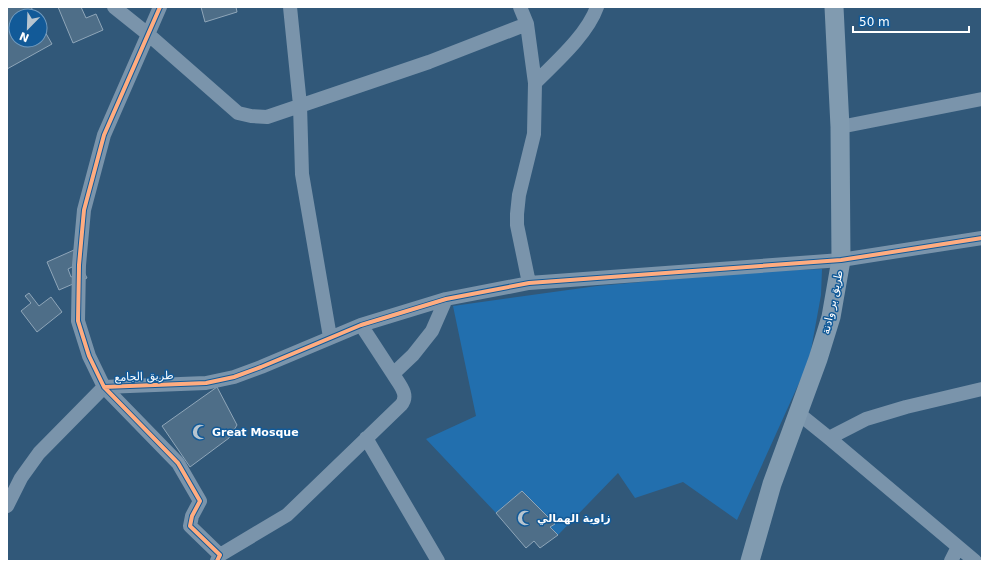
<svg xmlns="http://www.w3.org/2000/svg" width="989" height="568" viewBox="0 0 989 568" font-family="'DejaVu Sans',Vazirmatn,sans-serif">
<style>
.green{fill:#226fae}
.building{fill:#4e6e88;stroke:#8fa6b9}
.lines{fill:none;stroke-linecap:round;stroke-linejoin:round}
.street{stroke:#7a94ab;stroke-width:14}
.secondary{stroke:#819bb0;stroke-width:19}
.cycleway-casing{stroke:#125a98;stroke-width:6}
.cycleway{stroke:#ffac80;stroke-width:4}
.labels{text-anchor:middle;stroke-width:3;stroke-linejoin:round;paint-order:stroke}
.street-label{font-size:11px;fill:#fff;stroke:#125a98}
.poi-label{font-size:11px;font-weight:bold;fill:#fff;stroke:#125a98;text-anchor:start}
</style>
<rect width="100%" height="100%" fill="#315879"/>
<path class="green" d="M 822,269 L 821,295 L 809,361 L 737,520 L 683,482 L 635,498 L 618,473 L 558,535 L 550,527 L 554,524 L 522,491 L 496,513 L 426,439 L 476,416 L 453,306 L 597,286 L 752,272 Z"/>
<path class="building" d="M 7,7 L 31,7 L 36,16 L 16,16 L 16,40 L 40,40 L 40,23 L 52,44 L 7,69 Z
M 58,7 L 81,7 L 86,18 L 96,14 L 103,30 L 73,43 Z
M 201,7 L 236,7 L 237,12 L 205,22 Z
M 74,250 L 80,263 L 68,269 L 71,277 L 84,272 L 87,278 L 59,290 L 47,262 Z
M 29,293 L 39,306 L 51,297 L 62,312 L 37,332 L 21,311 L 31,303 L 25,296 Z
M 217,387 L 237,425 L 229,438 L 190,467 L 162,426 Z
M 522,491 L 555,524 L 550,527 L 558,535 L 540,548 L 534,541 L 526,548 L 496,513 Z"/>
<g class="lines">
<path class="street" d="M 114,7 L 149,35 L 238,113 L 251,116 L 267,117 L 429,62 L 527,24
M 160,7 L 104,135 L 84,210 L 79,265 L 78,321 L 89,356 L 104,387 L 178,463 L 200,501 L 192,516 L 190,526 L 220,555 L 217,561
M 290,7 L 300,105 L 302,174 L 330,337
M 520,7 L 527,24 L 535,83 L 534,134 L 519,195 L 517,214 L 517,225 L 529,283
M 535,83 C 556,62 587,35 597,7
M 840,127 L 982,99
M 361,325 L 393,374
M 104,387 L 206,383 L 234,377 L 261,367 L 361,325 L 446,299 L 529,283 L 841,260 L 982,238
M 798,413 L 829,438 L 975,561
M 366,438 L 438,561
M 829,438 L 866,419 L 906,407 L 982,389
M 7,506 L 21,478 L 39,453 L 104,387
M 220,555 L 287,515 L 401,405 C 410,395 399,384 393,374 L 413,355 L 432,331 L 446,299
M 951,561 L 958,547"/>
<path class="secondary" d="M 750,561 L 772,484 L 818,359 L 831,317 L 841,260 L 840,127 L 834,7"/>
<g class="cycleway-casing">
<path id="cycleway" d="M 160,7 L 104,135 L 84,210 L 79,265 L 78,321 L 89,356 L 104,387 L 178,463 L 200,501 L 192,516 L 190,526 L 220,555 L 217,561
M 104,387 L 206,383 L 234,377 L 261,367 L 361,325 L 446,299 L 529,283 L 841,260 L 982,238"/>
</g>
<use href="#cycleway" class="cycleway"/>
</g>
<defs>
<g id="mosque-bare" transform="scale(1.2)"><path d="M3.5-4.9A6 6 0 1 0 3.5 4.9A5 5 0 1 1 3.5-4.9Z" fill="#b7c5d0" stroke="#125a98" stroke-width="2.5" paint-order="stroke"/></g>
</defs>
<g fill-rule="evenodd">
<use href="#mosque-bare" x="200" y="432"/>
<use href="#mosque-bare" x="525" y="518"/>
</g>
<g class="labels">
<g class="street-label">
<text transform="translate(832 302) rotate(-78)" y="4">طريق بر وادنة</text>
<text transform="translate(144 376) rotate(-2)" y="4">طريق الجامع</text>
</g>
<g class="poi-label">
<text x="212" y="436">Great Mosque</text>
<text x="537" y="522">زاوية الهمالي</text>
</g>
</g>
<rect width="989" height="568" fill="none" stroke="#ffffff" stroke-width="16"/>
<g transform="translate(28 28) rotate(203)"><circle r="19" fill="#125a98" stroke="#719cc1"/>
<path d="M0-3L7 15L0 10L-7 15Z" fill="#b7c5d0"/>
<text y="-6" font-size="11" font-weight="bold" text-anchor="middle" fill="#ffffff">N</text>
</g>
<path d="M853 26v6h116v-6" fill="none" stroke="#ffffff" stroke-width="2"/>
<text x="859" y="26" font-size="12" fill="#ffffff" stroke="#125a98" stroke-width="3" paint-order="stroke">50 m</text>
</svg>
